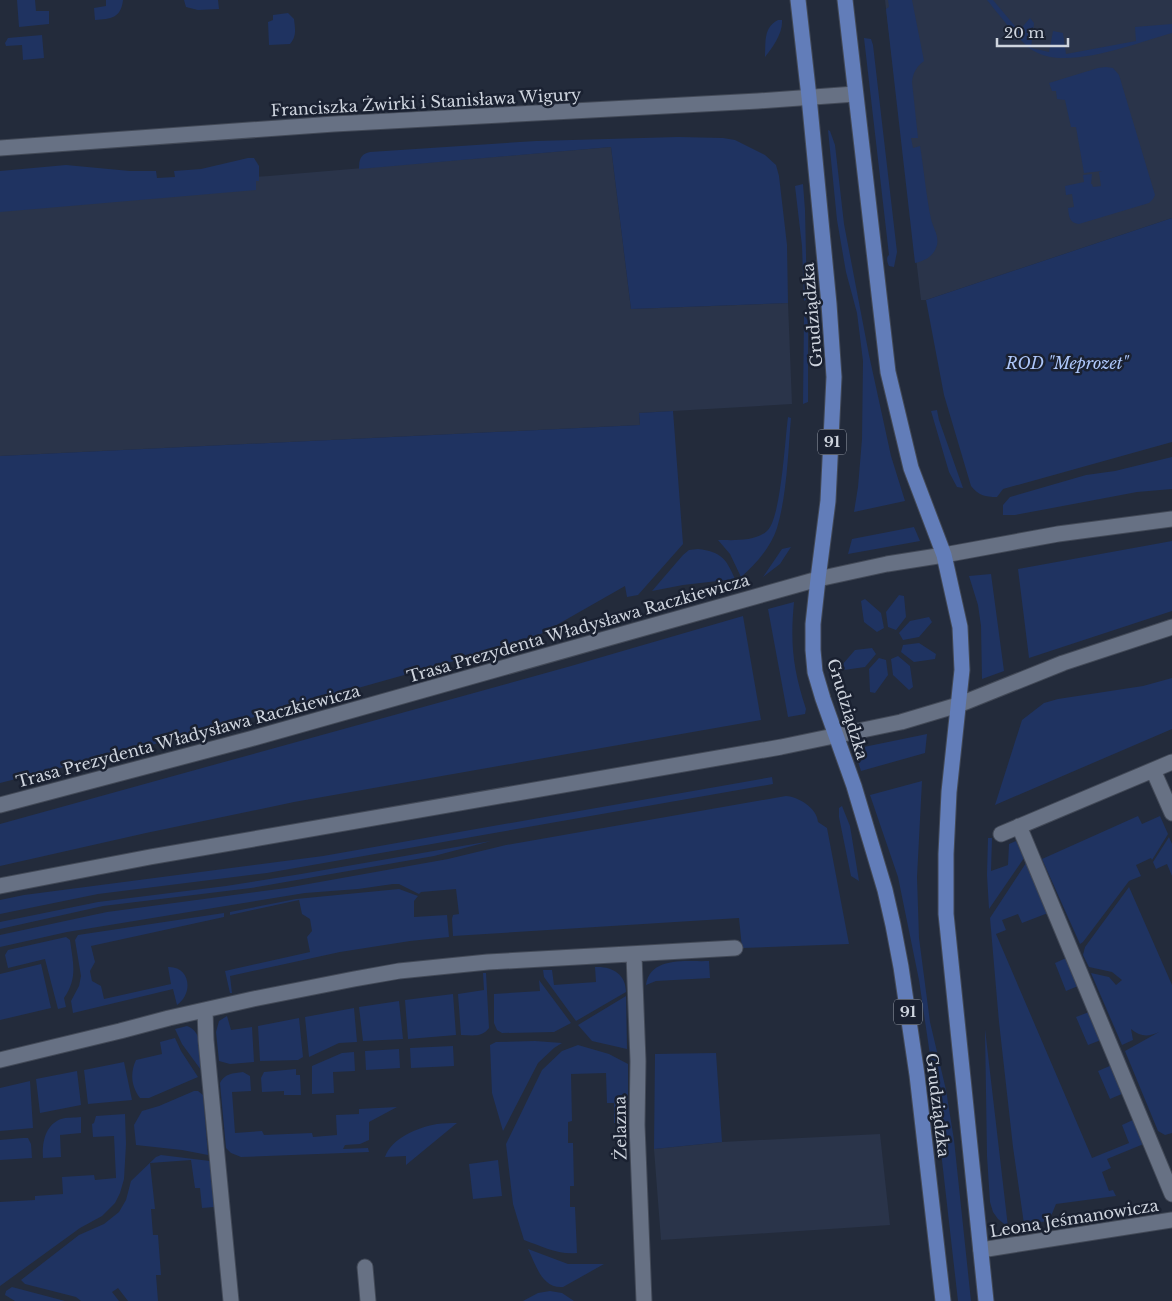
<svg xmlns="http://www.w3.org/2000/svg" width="1172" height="1301" viewBox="0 0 1172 1301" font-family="'Libre Baskerville',serif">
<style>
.built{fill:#2a344a}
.green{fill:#1f3361}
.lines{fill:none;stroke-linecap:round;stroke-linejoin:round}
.street-casing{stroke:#424957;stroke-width:17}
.secondary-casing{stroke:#424957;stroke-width:17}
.primary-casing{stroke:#424957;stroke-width:17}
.street{stroke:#677184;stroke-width:15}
.secondary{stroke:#677184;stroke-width:15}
.primary{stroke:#627db9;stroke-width:15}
.labels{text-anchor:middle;stroke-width:5;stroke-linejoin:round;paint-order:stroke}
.shield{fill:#1a2131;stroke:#989eaa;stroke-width:1}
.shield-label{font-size:15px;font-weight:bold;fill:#ced4de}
.street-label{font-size:16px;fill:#ced4de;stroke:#1a2131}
.park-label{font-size:16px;font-style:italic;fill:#aec7fa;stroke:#1a2131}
</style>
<rect width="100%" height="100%" fill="#232b3b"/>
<path class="built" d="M 885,0 L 1172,0 L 1172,218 L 926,300 L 921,300 Z
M 611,147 L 631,309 L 788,303 L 792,404 L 639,413 L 640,425 L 0,456 L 0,195 L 269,176 Z
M 880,1134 L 890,1225 L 661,1240 L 654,1149 L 722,1142 Z"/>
<path class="green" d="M 17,0 L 35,0 L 36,11 L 49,11 L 49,24 L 19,27 Z
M 106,0 L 123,0 C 121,18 111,19 95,20 L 94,8 L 106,6 Z
M 184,0 L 218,0 L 219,9 L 198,10 L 186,7 Z
M 888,0 L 912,0 L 924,61 C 916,67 913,73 912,82 L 918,138 L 911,138 L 913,148 L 920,146 C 924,170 926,195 931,219 C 933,228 939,235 937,245 C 934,256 925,261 915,263 L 886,9 L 889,7 Z
M 987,0 L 993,0 L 1019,31 L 1030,18 L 1034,23 L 1031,48 L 1049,52 L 1053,31 L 1063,33 L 1066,54 L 1136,41 L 1135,27 L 1172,24 L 1172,33 C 1136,43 1067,71 1034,51 C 1021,44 997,12 987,0 Z
M 288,13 L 294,19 C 295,29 297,36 290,44 L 269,45 L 268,22 L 273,20 L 273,15 Z
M 778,20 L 782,20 C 783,33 773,47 765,57 C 766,42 763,28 778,20 Z
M 42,35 L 44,58 L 23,60 L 22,45 L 6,46 L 5,43 L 8,38 Z
M 864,38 L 871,39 L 873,45 L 897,252 L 894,267 L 889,266 C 887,262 886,257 889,255 Z
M 1106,67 L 1113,68 L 1119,75 L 1155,195 L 1153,199 L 1149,203 L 1079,224 C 1069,223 1069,216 1068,208 L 1074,207 L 1072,194 L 1066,195 L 1065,186 L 1084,182 L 1083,175 L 1092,174 L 1091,184 L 1092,184 L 1093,187 L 1101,186 L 1099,172 L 1102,171 L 1084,173 L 1076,127 L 1071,127 L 1065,100 L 1057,99 L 1056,91 L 1052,91 L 1049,83 L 1098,68 Z
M 828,130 L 830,131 L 835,145 L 844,224 L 869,355 L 891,456 L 905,501 L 854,512 L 858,487 L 862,439 L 863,361 L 857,313 L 846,272 L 837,220 Z
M 678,137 L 723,138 L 735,140 L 765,155 L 776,165 L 779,176 L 787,245 L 788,303 L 631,309 L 611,147 L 359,169 C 359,160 360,154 370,152 L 536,141 Z
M 248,158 L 254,158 L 259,166 L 259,181 L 256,181 L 256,190 L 0,212 L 0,171 L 66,165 L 130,171 L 156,171 L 157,178 L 175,177 L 174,171 L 201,169 Z
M 803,184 L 805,210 L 807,299 L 804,301 L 802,246 L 795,186 Z
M 1172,218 L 1172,442 L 1003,489 L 997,497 C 985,497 978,495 971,486 L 944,395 L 926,300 Z
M 804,316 L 808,320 L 808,402 L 803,404 Z
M 937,410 L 939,420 L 963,488 L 957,487 L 949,472 L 931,411 Z
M 673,411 L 683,544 L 638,595 L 627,597 L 625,586 L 532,639 L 187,736 L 0,783 L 0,456 L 640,425 L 639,413 Z
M 788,417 L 791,418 C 788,452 787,495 777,528 C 771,547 756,564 741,577 L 730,554 L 718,540 C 732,540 755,542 767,531 C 781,519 785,439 788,417 Z
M 1172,457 L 1172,489 L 1137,492 L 1015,515 L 1003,515 L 1003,505 L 1010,497 L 1086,475 L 1115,471 Z
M 914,527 L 920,541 L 848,554 L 852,539 Z
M 1172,541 L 1172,611 L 1029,658 L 1018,569 Z
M 791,547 L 780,564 L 763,577 L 782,549 Z
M 698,549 C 721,552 726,558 735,579 L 683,585 L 652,591 L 683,555 L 689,550 Z
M 991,574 L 1004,671 L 982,679 L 981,626 L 978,605 L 969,576 Z
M 899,595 L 904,596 L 906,617 L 896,630 L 888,627 L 886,612 Z
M 865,599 L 881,613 L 884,628 L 877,632 L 864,622 L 861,601 Z
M 794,602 C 790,644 793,669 806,709 L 805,714 L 788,717 L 768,609 Z
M 743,616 L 761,720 L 294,802 L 146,833 L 0,866 L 0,824 L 571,666 Z
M 929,617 L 932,622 L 919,637 L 903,640 L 899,633 L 910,621 Z
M 919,643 L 936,654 L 935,659 L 914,662 L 901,652 L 903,645 Z
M 872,648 L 876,654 L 865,667 L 844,670 L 842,665 L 855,650 Z
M 898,656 L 910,666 L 913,687 L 909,690 L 893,675 L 891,659 Z
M 879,658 L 886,660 L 888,675 L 875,693 L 870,692 L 869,669 Z
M 1172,678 L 1172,729 L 995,805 L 1022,720 L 1044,703 L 1058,699 L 1143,686 Z
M 927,734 L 925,753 L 861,771 L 854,749 Z
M 772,777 L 773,784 L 267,873 L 98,894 L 0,914 L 0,900 L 24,895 L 323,856 Z
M 922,781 L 917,877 L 919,938 L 930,1022 L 946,1090 L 954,1140 L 971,1301 L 958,1301 L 930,1055 L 919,980 L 898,877 L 870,795 Z
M 786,796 C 799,797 817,808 818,822 L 827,828 L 849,944 L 742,948 L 739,918 L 453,936 L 452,919 L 453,915 L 459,914 L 456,889 L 421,892 L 419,894 L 399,884 L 393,884 L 358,889 L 305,893 L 67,932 L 0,947 L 0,935 L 107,912 L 286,888 L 448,859 L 506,845 Z
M 842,806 L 850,826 L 859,881 L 851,876 L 839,817 L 839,808 Z
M 1138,816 L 1142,824 L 1160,816 L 1168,834 L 1152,860 L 1151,858 L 1136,865 L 1141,876 L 1129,881 L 1083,942 L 1080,944 L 1042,859 Z
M 1169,837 L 1172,844 L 1172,876 L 1167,864 L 1156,869 L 1153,862 Z
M 988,838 L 992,838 L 991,871 L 1008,865 L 1009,844 L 1016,841 L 1024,858 L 989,909 L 987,875 Z
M 491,841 L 434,856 L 251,888 L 103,906 L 0,929 L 0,922 L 98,902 L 226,886 L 301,874 Z
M 1026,863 L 1048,913 L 1022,923 L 1018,914 L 1002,920 L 1006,930 L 996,934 L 1092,1158 L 1129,1143 L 1122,1125 L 1135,1119 L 1146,1143 L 1107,1159 L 1111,1168 L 1102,1172 L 1109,1191 L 1113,1190 L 1116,1196 L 1056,1204 L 1049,1221 L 1024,1224 L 1013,1147 L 999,1022 L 990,918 Z
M 1129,887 L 1172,985 L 1172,1133 L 1165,1135 L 1158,1131 L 1125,1051 L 1159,1032 C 1148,1037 1141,1037 1131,1029 L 1133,1040 L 1122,1045 L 1091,973 L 1109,977 L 1116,985 L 1122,980 L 1112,972 L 1089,967 L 1083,955 L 1085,947 Z
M 399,889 L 418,896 L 414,901 L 414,917 L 447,915 L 449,937 L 410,941 L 340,952 L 230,976 L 232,993 L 230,993 L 225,971 L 310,952 L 307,937 L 312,931 L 310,919 L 302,914 L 299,900 L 230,915 L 230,912 L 296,899 Z
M 224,913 L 224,917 L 91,946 L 95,962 L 90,971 L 92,981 L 101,986 L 104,999 L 171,984 L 168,967 C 190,966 194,993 177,1005 L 173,989 L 73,1013 L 71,1001 L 79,986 L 81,976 L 75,940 L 78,935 Z
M 66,937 L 70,940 C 73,963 78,978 64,998 L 66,1007 L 58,1009 L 45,959 L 8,968 L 5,955 L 8,950 Z
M 1066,958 L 1078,986 L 1066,991 L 1055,963 Z
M 709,961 L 710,978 L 656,981 L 646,985 C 650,956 687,962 709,961 Z
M 41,964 L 51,1008 L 0,1020 L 0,974 Z
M 595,967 C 612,966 626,974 626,992 L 576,1021 L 544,977 L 543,970 L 552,970 L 554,985 L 596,982 Z
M 483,973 L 486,973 L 489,1028 C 482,1038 471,1035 461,1035 L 458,994 L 484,990 Z
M 539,980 L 571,1023 L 554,1032 L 502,1033 L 497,1030 L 494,1023 L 494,994 L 540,991 Z
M 453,994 L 456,1035 L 408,1039 L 405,1000 Z
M 626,996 L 627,1049 L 592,1041 L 578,1025 Z
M 399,1001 L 403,1039 L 363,1041 L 359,1007 Z
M 354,1008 L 357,1042 L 339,1043 L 309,1057 L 305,1017 Z
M 1089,1012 L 1101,1040 L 1088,1045 L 1076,1017 Z
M 227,1016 L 231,1030 L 252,1027 L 254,1062 L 230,1064 L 219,1061 L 216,1032 L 219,1021 Z
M 299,1018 L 303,1057 L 298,1060 L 260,1061 L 258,1026 Z
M 187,1026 C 204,1032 200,1055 201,1070 L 182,1044 L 175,1029 Z
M 985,1029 L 1008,1227 L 998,1219 L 993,1212 L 990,1202 L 987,1156 Z
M 175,1038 L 181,1051 L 198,1077 L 149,1098 L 140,1098 C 131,1086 130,1073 136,1060 L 162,1054 L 160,1042 Z
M 535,1041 L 562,1043 L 554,1048 L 538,1063 L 503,1131 L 492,1093 L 490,1045 L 496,1042 Z
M 578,1045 L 609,1054 L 628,1064 L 628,1113 L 624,1113 L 624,1123 L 614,1123 L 614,1103 L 607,1103 L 606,1073 L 571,1074 L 572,1121 L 568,1122 L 568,1143 L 573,1143 L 574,1186 L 570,1186 L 570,1207 L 575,1207 L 577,1253 C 558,1255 541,1246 524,1240 L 513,1204 L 506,1144 L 542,1070 L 562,1051 Z
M 453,1046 L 454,1066 L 411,1068 L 410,1048 Z
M 399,1049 L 400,1068 L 366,1070 L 365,1051 Z
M 354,1052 L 355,1071 L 333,1072 L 334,1093 L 312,1094 L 312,1066 L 342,1053 Z
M 716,1053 L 722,1142 L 654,1149 L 655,1054 Z
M 124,1062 L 132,1100 L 88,1104 L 84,1070 Z
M 1112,1065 L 1124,1093 L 1110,1099 L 1098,1071 Z
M 296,1069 L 296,1075 L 300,1075 L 301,1095 L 284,1095 L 284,1091 L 262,1092 L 261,1078 L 264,1072 Z
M 77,1071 L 81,1105 L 40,1113 L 36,1079 Z
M 243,1072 L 250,1076 L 251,1091 L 232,1092 L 235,1133 L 262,1131 L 264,1135 L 312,1133 L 313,1137 L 337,1135 L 336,1115 L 359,1114 L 359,1109 L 397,1107 L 369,1122 L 369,1140 L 360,1144 L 345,1145 L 343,1149 L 368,1148 L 369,1152 L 241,1157 L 231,1153 L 226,1148 L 220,1083 C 224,1074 233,1073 243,1072 Z
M 30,1081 L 33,1128 L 0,1131 L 0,1088 Z
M 194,1091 L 198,1091 L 203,1095 L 208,1155 L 182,1150 L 136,1145 L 134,1125 L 142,1111 L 159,1106 Z
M 125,1114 L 126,1144 L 124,1179 L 120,1193 L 115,1203 L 102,1216 L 80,1228 L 0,1286 L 0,1202 L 35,1200 L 35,1196 L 63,1194 L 62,1177 L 94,1175 L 95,1180 L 116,1178 L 114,1136 L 93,1137 L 92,1124 L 94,1123 L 96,1116 Z
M 81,1117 L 81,1133 L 60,1135 L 61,1157 L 43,1158 C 42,1143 45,1125 61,1119 C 66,1117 75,1118 81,1117 Z
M 457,1123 L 406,1165 L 406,1156 L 385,1157 C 391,1138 419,1127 437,1124 C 444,1123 451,1123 457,1123 Z
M 23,1138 L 28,1138 L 31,1144 L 32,1158 L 0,1160 L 0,1140 Z
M 161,1155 L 210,1161 L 214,1207 L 202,1208 L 200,1188 L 195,1188 L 191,1160 L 150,1163 L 155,1209 L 151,1209 L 153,1235 L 158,1235 L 161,1275 L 156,1275 L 158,1301 L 128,1301 L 118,1288 L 112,1292 L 119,1301 L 81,1301 L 76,1297 L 25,1284 L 21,1280 L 79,1235 L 104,1224 L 119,1212 L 126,1200 L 131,1181 L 156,1157 Z
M 498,1160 L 502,1196 L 473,1199 L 469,1164 Z
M 528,1249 L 568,1264 L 604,1264 L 563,1287 C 542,1289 536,1265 528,1249 Z
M 12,1287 L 65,1301 L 15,1301 L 5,1295 L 6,1291 Z
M 550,1291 L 562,1293 L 574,1301 L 523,1301 L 538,1293 Z"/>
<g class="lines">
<g class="street-casing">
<path id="street" d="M 1153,770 L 1172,813
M 1019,826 L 1172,1194
M 1001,834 L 1172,762
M 634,955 L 638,1061 L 637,1125 L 644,1301
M 205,1010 L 206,1040 L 231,1301
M 0,1060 L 120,1031 L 169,1018 L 253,999 L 354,979 L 399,971 L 488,962 L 735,948
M 981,1250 L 1172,1220
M 365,1267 L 368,1301"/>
</g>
<g class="secondary-casing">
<path id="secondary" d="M 0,148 L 334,124 L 758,101 L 855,94
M 0,805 L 250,739 L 818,579 L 887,564 L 944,555 L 1058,534 L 1172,519
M 0,886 L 150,857 L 781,747 L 901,722 L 958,705 L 1063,663 L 1172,627"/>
</g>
<g class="primary-casing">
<path id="primary" d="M 798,0 L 809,97 L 829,304 L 834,377 L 828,501 L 818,579 L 813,624 L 813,650 L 815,672 L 823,699 L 854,786 L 885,890 L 893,925 L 901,967 L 917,1075 L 943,1301
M 845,0 L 888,372 L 911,468 L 944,555 L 960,627 L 962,670 L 949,792 L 946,854 L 946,914 L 986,1301"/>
</g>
<use href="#street" class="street"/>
<use href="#secondary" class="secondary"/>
<use href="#primary" class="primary"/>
</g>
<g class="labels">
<g class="shield">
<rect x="818" y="429.5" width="28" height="25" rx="4"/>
<rect x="894" y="999.5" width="28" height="25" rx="4"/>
</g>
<g class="shield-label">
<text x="832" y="447">91</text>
<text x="908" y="1017">91</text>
</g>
<g class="street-label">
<text transform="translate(426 102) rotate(-3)" y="6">Franciszka Żwirki i Stanisława Wigury</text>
<text transform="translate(812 315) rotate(-95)" y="6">Grudziądzka</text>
<text transform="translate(578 628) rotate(-16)" y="6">Trasa Prezydenta Władysława Raczkiewicza</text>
<text transform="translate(848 709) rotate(73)" y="6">Grudziądzka</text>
<text transform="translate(188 736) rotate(-15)" y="6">Trasa Prezydenta Władysława Raczkiewicza</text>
<text transform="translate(938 1105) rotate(83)" y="6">Grudziądzka</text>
<text transform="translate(620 1128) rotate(-91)" y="6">Żelazna</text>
<text transform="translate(1074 1218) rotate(-9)" y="6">Leona Jeśmanowicza</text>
</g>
<g class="park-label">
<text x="1067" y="369">ROD "Meprozet"</text>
</g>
</g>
<path d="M997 38v8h71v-8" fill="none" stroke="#ced4de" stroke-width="2.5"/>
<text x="1004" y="38" font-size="15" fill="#ced4de" stroke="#1a2131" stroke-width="4" paint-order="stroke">20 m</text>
</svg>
